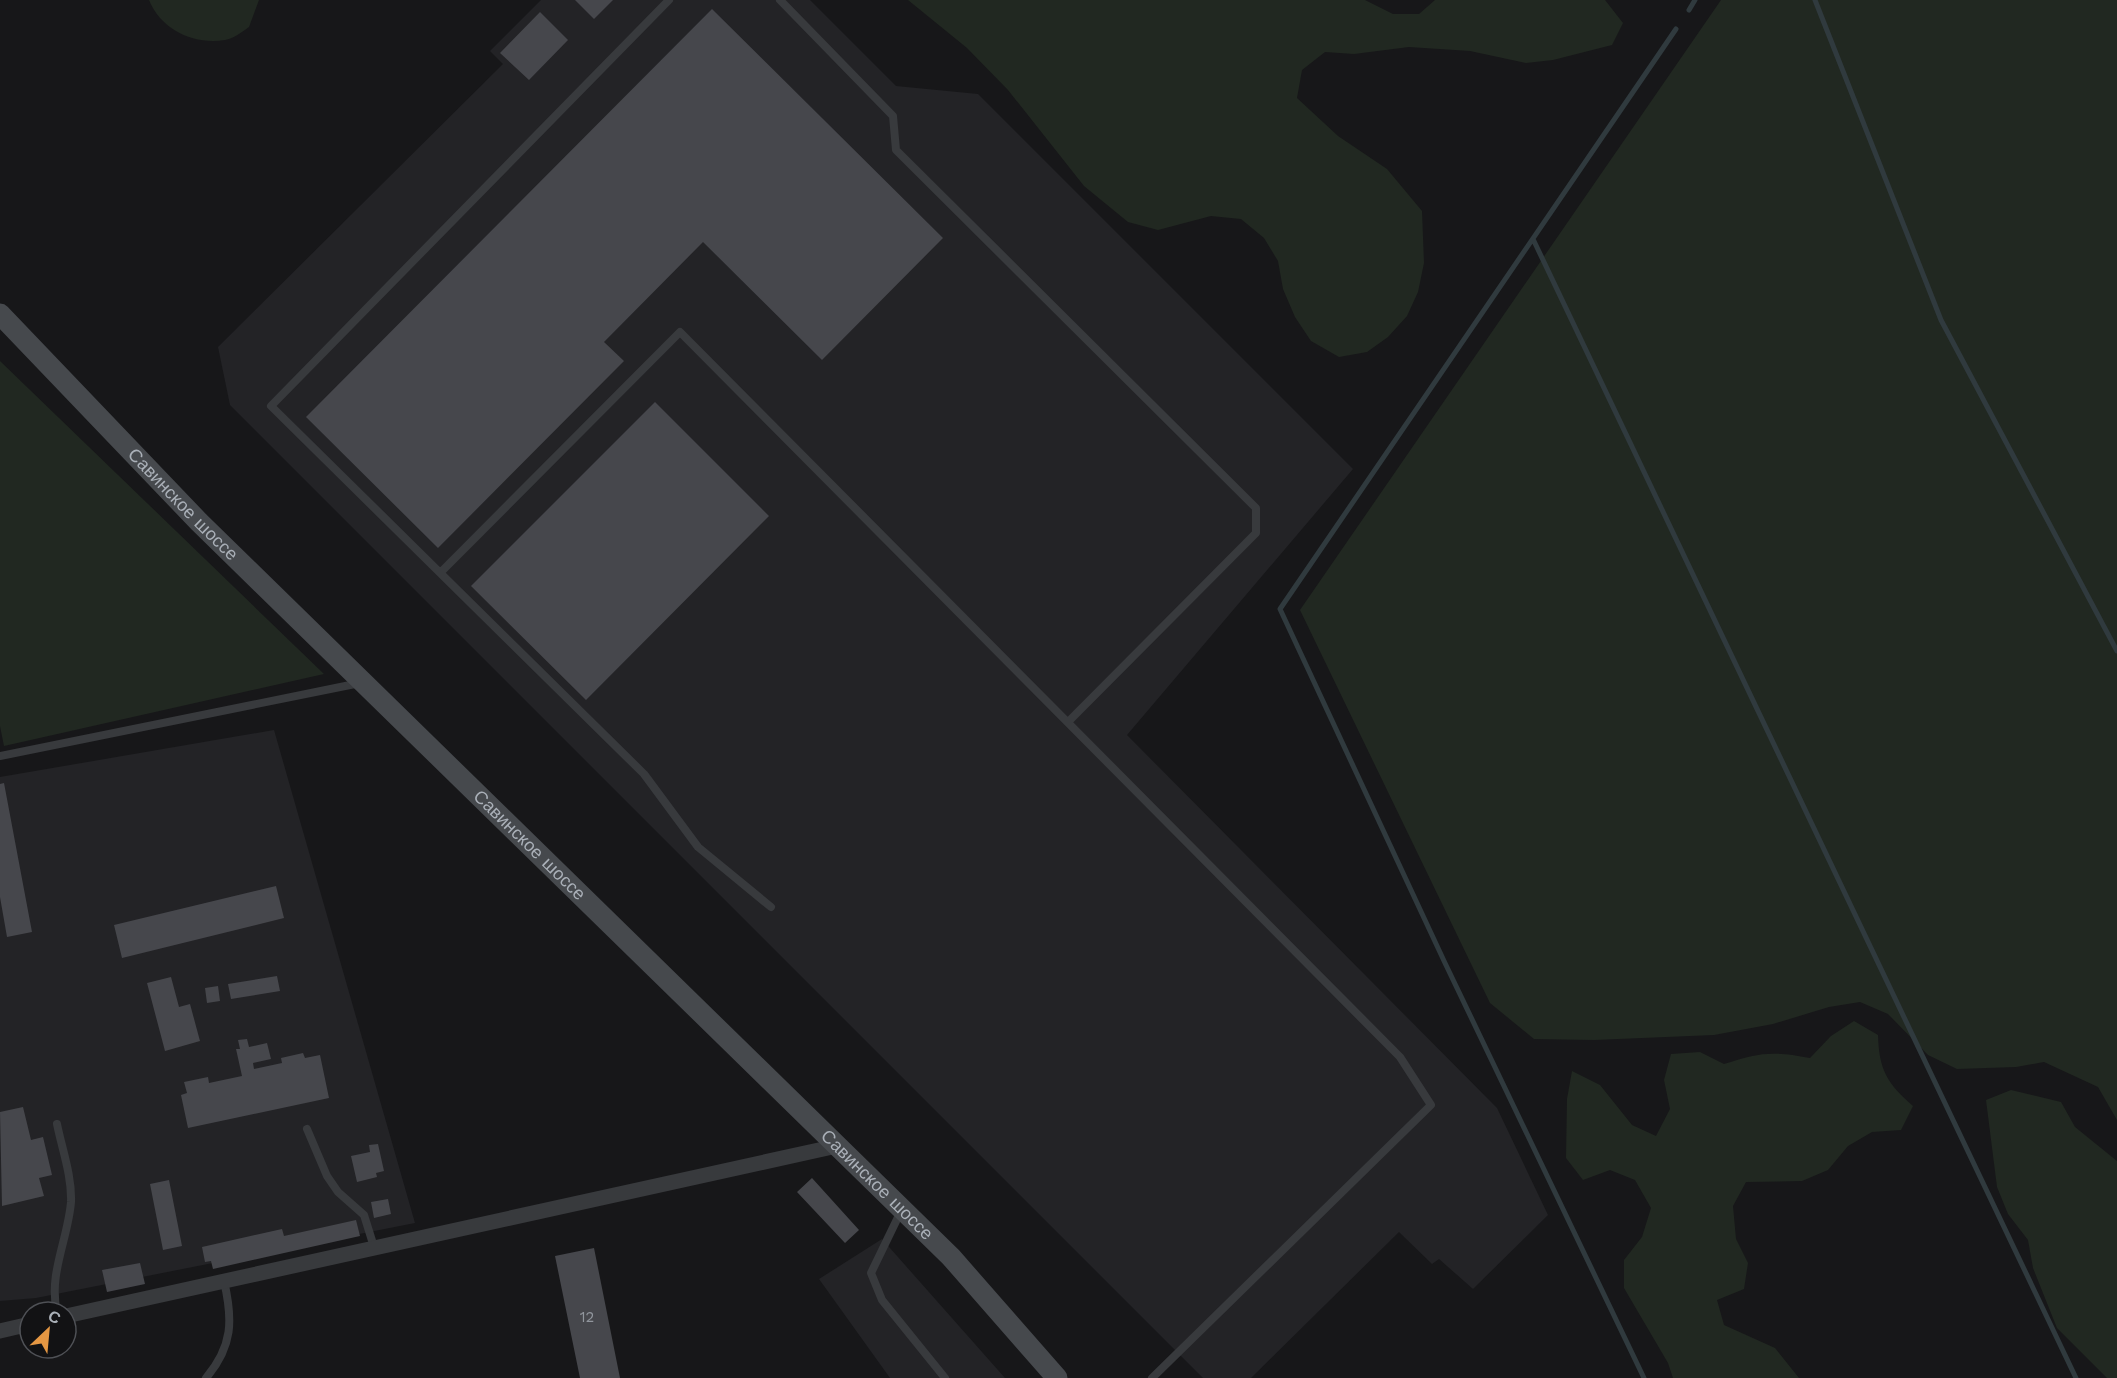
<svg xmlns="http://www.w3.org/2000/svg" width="2117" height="1378" viewBox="0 0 2117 1378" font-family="'Work Sans',sans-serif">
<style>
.built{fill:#232326}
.green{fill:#212821}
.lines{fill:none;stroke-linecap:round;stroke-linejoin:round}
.stream{stroke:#303a3e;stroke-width:5}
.building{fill:#46474c}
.lane{stroke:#383a3d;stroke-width:8}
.street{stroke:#383a3d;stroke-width:15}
.secondary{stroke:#46494d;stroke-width:21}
.labels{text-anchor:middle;stroke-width:5;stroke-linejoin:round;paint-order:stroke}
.number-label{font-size:15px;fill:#91969d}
.street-label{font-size:18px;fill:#aab0b8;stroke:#121214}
</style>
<rect width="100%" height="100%" fill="#171719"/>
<path class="built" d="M 541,0 L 810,0 L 896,86 L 978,94 L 1353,469 L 1127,735 L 1497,1108 L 1548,1215 L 1473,1289 L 1439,1259 L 1432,1264 L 1399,1232 L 1251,1378 L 1203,1378 L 230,405 L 218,347 L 503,64 L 490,51 Z
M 274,730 L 415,1223 L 36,1298 L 0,1301 L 0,777 Z
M 882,1239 L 1005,1378 L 890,1378 L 819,1279 Z"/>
<path class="green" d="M 149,0 L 259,0 L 249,27 C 242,32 233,39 225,40 C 194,45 161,30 149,0 Z
M 908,0 L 1365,0 L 1393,14 L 1419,14 L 1435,0 L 1605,0 L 1623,23 L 1612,45 L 1553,60 L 1526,63 L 1470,51 L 1409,47 L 1354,54 L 1325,52 L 1302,70 L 1297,98 L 1338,136 L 1387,169 L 1422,211 L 1424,263 L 1418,292 L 1407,316 L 1388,337 L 1367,352 L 1339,357 L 1311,341 L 1295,317 L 1283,289 L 1278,261 L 1264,238 L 1241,219 L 1211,216 L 1158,230 L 1128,222 L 1084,186 L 1008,90 L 967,48 Z
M 1721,0 L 2117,0 L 2117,1120 L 2098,1087 L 2044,1062 L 2016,1067 L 1957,1069 L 1928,1055 L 1888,1014 L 1860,1002 L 1829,1007 L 1773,1024 L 1714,1035 L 1594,1040 L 1534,1039 L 1490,1003 L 1300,610 Z
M 0,361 L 324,674 L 4,746 L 0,726 Z
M 1854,1021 L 1878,1035 C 1879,1070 1887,1083 1913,1106 L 1901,1130 L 1872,1132 L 1848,1146 L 1828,1170 L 1802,1181 L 1746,1182 L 1733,1206 L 1736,1239 L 1748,1263 L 1744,1289 L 1717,1300 L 1724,1325 L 1775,1348 L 1799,1378 L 1673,1378 L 1668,1363 L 1624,1288 L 1624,1260 L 1642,1237 L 1651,1208 L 1635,1180 L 1610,1170 L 1583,1180 L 1566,1158 L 1567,1099 L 1572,1071 L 1600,1085 L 1632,1125 L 1656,1136 L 1670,1109 L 1664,1080 L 1671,1054 L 1700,1052 L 1724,1064 C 1760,1052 1773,1051 1810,1058 L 1831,1036 Z
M 2011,1090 L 2061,1102 L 2075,1127 L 2117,1161 L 2117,1378 L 2107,1378 L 2057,1328 L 2033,1268 L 2028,1240 L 2008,1214 L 1997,1187 L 1986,1100 Z"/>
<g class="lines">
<path class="stream" d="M 1815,0 L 1941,320 L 2117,651
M 1689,10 L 1695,0
M 1533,239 L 2076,1378
M 1644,1378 L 1445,963 L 1280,609 L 1676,29"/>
</g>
<path class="building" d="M 575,0 L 613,0 L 594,19 Z
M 712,9 L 943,238 L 822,360 L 703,242 L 604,342 L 624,361 L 438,548 L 306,417 Z
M 540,12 L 568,40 L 529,80 L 500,53 Z
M 655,402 L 769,516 L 586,700 L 471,586 Z
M 4,783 L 32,932 L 7,937 L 0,897 L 0,784 Z
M 276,886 L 284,918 L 122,958 L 114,925 Z
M 277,976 L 280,991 L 231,999 L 228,984 Z
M 171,977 L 179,1007 L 190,1004 L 200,1041 L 165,1051 L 147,983 Z
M 218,986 L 220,1001 L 207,1003 L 205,988 Z
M 247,1039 L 249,1047 L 267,1043 L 271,1059 L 253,1063 L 254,1069 L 282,1063 L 281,1058 L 303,1053 L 305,1058 L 320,1055 L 329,1098 L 188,1128 L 181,1095 L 187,1093 L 184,1082 L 208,1077 L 209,1083 L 242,1076 L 236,1049 L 240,1049 L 238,1040 Z
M 23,1107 L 31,1140 L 43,1137 L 52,1175 L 39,1178 L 44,1196 L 2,1206 L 0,1112 Z
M 378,1144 L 384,1171 L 376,1173 L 377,1177 L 357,1182 L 351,1156 L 370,1152 L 369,1145 Z
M 812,1178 L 859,1230 L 845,1243 L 797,1192 Z
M 169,1180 L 182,1246 L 163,1250 L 150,1184 Z
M 388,1199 L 391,1214 L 374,1218 L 371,1202 Z
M 356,1220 L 360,1236 L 213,1269 L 211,1261 L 205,1262 L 202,1247 L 282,1229 L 284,1236 Z
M 594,1248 L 620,1378 L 580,1378 L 555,1256 Z
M 140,1263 L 145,1284 L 107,1292 L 102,1270 Z"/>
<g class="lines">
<path class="lane" d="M 669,0 L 271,406 L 644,774 L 698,847 L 771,907
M 780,0 L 893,116 L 896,150 L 1256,508 L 1256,533 L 1068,722
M 441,572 L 680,332 L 1400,1057 L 1431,1105 L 1152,1378
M 0,756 L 360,683
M 307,1129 L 327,1176 L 338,1192 L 364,1215 L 374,1247
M 901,1211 L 871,1273 L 882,1300 L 945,1378
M 57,1312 C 48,1275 68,1239 71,1202 C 72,1176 62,1149 57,1124
M 206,1378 C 233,1346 233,1320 224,1281"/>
<path class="street" d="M 66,1316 L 837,1146
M 0,1331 L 30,1324"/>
<path class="secondary" id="s1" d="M 0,314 L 199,522 L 951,1257 L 1057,1378"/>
</g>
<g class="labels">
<g class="number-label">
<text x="587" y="1322">12</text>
</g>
<g class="street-label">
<text dy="6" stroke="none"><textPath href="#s1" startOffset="264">Савинское шоссе</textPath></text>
<text dy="6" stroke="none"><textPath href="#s1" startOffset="750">Савинское шоссе</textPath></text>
<text dy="6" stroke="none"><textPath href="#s1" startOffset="1236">Савинское шоссе</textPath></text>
</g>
</g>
<g transform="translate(48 1330) rotate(26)"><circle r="28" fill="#121214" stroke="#4f5156" stroke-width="1.5"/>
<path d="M0-4.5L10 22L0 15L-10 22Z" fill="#e59743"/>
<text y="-9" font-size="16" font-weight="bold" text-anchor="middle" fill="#aab0b8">С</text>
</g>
</svg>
